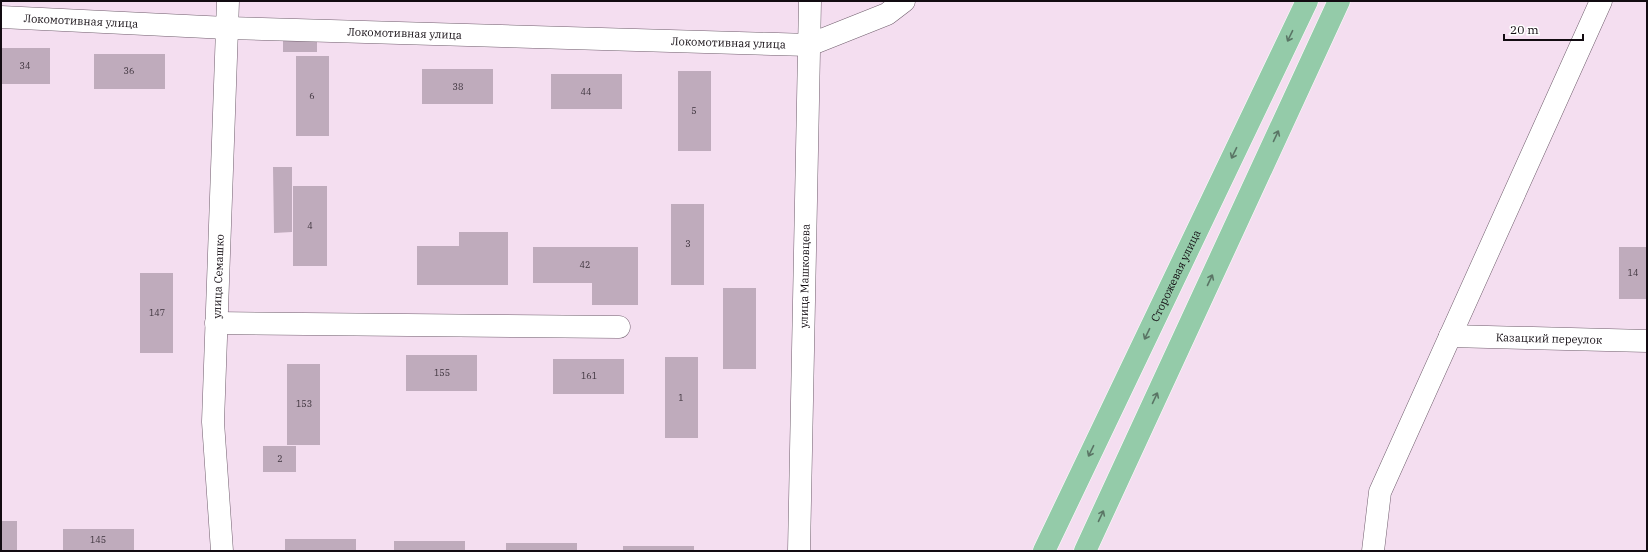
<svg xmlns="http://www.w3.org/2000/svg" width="1648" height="552" viewBox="0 0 1648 552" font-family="'IBM Plex Serif',serif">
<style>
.building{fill:#bfabbc}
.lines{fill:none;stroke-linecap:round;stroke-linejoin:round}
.minor-casing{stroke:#705e6d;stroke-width:23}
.major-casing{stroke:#fff;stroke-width:23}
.minor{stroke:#fff;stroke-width:22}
.major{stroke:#94cba9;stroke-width:22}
.oneway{stroke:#5a7565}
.labels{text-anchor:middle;stroke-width:3.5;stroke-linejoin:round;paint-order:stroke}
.number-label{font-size:9px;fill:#3d333c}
.street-label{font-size:11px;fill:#120b11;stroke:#fff}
</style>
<rect width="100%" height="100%" fill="#f4def0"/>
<path class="building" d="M 283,35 L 317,35 L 317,52 L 283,52 Z
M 1,48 L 50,48 L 50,84 L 1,84 Z
M 94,54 L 165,54 L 165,89 L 94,89 Z
M 296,56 L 329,56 L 329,136 L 296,136 Z
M 422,69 L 493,69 L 493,104 L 422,104 Z
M 678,71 L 711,71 L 711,151 L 678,151 Z
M 551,74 L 622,74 L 622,109 L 551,109 Z
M 273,167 L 292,167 L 292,232 L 274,233 Z
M 293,186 L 327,186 L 327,266 L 293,266 Z
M 671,204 L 704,204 L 704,285 L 671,285 Z
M 459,232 L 508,232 L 508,285 L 417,285 L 417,246 L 459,246 Z
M 533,247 L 638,247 L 638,305 L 592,305 L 592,283 L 533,283 Z
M 1619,247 L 1647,247 L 1647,299 L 1619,299 Z
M 140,273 L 173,273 L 173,353 L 140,353 Z
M 723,288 L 756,288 L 756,369 L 723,369 Z
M 406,355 L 477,355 L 477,391 L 406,391 Z
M 665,357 L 698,357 L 698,438 L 665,438 Z
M 553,359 L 624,359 L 624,394 L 553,394 Z
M 287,364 L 320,364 L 320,445 L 287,445 Z
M 263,446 L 296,446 L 296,472 L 263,472 Z
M 1,521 L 17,521 L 17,551 L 1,551 Z
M 63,529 L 134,529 L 134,551 L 63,551 Z
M 285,539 L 356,539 L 356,551 L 285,551 Z
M 394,541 L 465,541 L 465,551 L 394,551 Z
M 506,543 L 577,543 L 577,551 L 506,551 Z
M 623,546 L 694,546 L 694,551 L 623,551 Z"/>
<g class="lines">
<g class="minor-casing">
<g id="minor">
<path id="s1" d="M 1,17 L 227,28 L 809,45 L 887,14 L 904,1"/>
<path d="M 216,323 L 619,327"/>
<path id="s2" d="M 1450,336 L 1647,341"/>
<path id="s3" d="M 222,551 L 213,422 L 228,1"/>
<path id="s4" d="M 799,551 L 810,1"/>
<path d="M 1373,551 L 1380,492 L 1601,1"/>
</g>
</g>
<g class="major-casing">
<g id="major">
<path id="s5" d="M 1044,551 L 1307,1"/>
<path d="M 1085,551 L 1339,1"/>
</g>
</g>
<use href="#minor" class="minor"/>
<use href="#major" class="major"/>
</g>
<defs><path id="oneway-shaft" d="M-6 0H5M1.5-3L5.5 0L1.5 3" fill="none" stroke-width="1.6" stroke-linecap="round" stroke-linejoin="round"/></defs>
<g class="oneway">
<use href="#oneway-shaft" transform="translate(1290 36) rotate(116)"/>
<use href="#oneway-shaft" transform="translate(1276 136) rotate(-65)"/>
<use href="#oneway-shaft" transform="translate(1234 153) rotate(116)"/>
<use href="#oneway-shaft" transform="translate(1210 280) rotate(-65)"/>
<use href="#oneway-shaft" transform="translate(1147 334) rotate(116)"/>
<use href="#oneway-shaft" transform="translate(1155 398) rotate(-65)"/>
<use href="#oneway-shaft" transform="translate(1091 451) rotate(116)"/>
<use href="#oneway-shaft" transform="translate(1101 516) rotate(-65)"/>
</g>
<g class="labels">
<g class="number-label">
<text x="25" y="69">34</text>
<text x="129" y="74">36</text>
<text x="458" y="90">38</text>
<text x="586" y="95">44</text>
<text x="312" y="99">6</text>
<text x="694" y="114">5</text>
<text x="310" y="229">4</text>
<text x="688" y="247">3</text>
<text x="585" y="268">42</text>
<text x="1633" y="276">14</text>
<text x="157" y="316">147</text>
<text x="442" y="376">155</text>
<text x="589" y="379">161</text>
<text x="681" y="401">1</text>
<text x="304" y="407">153</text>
<text x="280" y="462">2</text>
<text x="98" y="543">145</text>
</g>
<g class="street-label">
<text dy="4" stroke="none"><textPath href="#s1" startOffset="80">Локомотивная улица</textPath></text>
<text dy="4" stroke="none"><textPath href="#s1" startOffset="404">Локомотивная улица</textPath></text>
<text dy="4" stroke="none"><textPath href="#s1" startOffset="728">Локомотивная улица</textPath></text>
<text dy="4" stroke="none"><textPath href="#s3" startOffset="275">улица Семашко</textPath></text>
<text dy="4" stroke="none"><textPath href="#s4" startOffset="275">улица Машковцева</textPath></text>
<text dy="4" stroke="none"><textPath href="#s5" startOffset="305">Сторожевая улица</textPath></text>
<text dy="4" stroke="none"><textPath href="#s2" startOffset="99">Казацкий переулок</textPath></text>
</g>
</g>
<rect width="1648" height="552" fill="none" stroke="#120b11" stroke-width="4"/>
<path d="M1504 34v6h79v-6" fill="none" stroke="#120b11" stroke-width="2"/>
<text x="1510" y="34" font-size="12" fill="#120b11" stroke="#ffffff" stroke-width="3" paint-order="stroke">20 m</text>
</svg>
